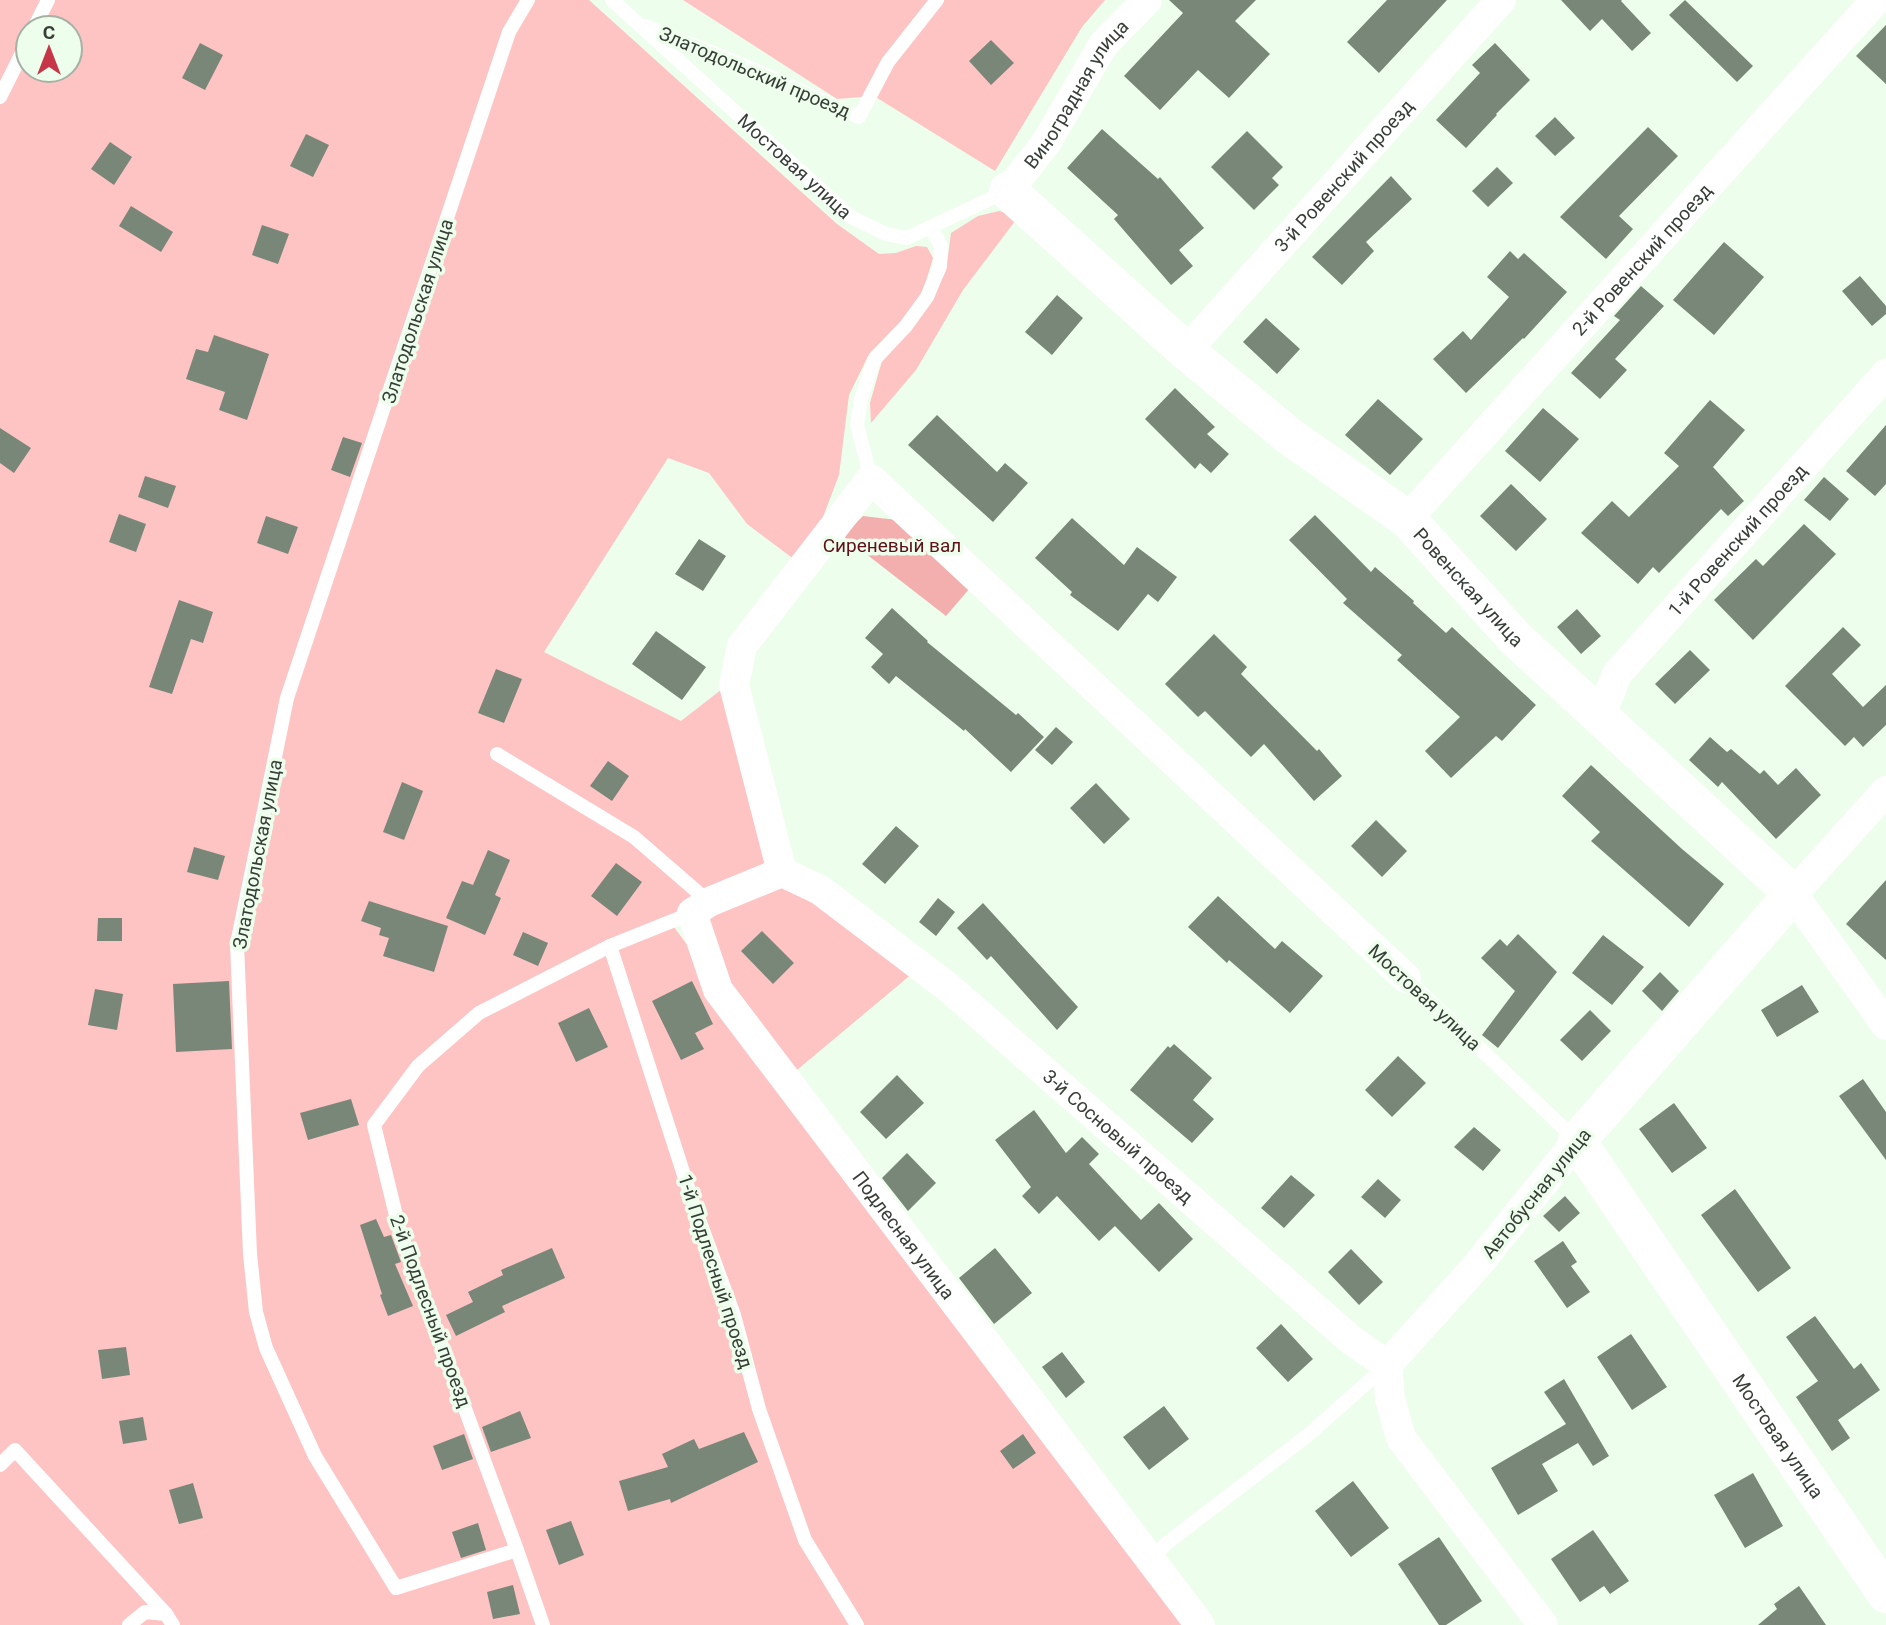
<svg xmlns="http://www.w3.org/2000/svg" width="1886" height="1625" viewBox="0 0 1886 1625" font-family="Roboto,sans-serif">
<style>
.green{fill:#fec3c3;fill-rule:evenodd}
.forest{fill:#f3aeae}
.building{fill:#788777}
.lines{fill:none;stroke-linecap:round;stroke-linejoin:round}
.lane{stroke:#fff;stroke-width:14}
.street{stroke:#fff;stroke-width:30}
.secondary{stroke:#fff;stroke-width:38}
.labels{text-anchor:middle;stroke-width:7;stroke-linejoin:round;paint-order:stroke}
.street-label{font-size:19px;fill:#373e37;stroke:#eefeec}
.park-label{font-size:19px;fill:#5f0f1a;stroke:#eefeec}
</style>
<rect width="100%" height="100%" fill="#eefeec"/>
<path class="green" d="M 0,0 L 589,0 L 837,224 L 879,254 L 896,253 L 916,246 L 927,247 L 933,258 L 923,291 L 900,322 L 869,354 L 849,395 L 839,475 L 823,517 L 795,560 L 747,524 L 709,473 L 668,458 L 544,652 L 681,721 L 726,686 L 766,864 L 671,923 L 1192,1625 L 0,1625 ZM 28,28 L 70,28 L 70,70 L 28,70 Z
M 683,0 L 1105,0 L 1082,27 L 995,171 L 874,96 L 837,99 Z
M 999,211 L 1019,216 L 963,290 L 916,370 L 871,423 L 870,403 L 882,361 L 930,301 L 946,271 L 951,233 L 978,216 Z
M 790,884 L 913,973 L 791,1075 L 717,966 L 707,935 L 712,910 Z"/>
<path class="forest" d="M 863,516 L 897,520 L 970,588 L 946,616 L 843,536 Z"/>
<path class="building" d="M 1169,0 L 1256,0 L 1235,21 L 1270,54 L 1229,98 L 1198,70 L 1160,110 L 1124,76 L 1183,13 Z
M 1387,0 L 1447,0 L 1379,73 L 1347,42 Z
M 1561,0 L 1622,0 L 1621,1 L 1651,33 L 1632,51 L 1602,19 L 1590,31 Z
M 1685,0 L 1753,66 L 1737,82 L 1669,15 Z
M 1886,25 L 1886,84 L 1856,56 Z
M 991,40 L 1014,63 L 991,85 L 969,61 Z
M 200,43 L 223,55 L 205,90 L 182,78 Z
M 1495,43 L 1530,80 L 1496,114 L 1497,115 L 1466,148 L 1436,120 L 1480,73 L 1472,65 Z
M 1555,117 L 1575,138 L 1555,156 L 1535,136 Z
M 1648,127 L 1678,156 L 1619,216 L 1633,229 L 1606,259 L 1560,217 Z
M 1102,129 L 1158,179 L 1160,177 L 1204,228 L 1179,250 L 1193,266 L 1171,285 L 1114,219 L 1118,215 L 1067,168 Z
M 1247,131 L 1283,167 L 1272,178 L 1279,185 L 1254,210 L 1211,167 Z
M 306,134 L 329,145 L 313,177 L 290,166 Z
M 110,142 L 132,157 L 114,185 L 91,169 Z
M 1497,167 L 1513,183 L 1488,207 L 1472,191 Z
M 1391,176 L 1412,199 L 1366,242 L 1374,251 L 1342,285 L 1312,257 Z
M 131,206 L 173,232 L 161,252 L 119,226 Z
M 262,225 L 289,234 L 278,264 L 252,255 Z
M 1724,242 L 1764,277 L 1714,335 L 1673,300 Z
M 1510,251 L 1518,259 L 1524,253 L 1567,292 L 1524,339 L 1523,338 L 1466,393 L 1433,359 L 1463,331 L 1471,340 L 1509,297 L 1487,277 Z
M 1860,276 L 1886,306 L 1886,314 L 1872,326 L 1842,291 Z
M 1641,286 L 1664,306 L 1615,359 L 1627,370 L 1600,399 L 1571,373 L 1620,320 L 1614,316 Z
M 1057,295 L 1083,318 L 1052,355 L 1025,332 Z
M 1266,318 L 1300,349 L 1277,374 L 1243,342 Z
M 214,335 L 269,354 L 247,420 L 219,410 L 225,392 L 186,379 L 196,349 L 208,352 Z
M 1175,388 L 1215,427 L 1207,434 L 1229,454 L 1211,473 L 1200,463 L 1195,469 L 1145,419 Z
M 1378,399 L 1423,439 L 1390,475 L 1345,435 Z
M 1710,400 L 1745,430 L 1713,467 L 1744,501 L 1728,516 L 1721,509 L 1659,573 L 1653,567 L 1638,584 L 1581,533 L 1612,501 L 1629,517 L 1679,466 L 1664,453 Z
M 1543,408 L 1579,439 L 1540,482 L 1505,451 Z
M 937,415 L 997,472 L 1005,463 L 1028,483 L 993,522 L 908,445 Z
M 1886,425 L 1886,484 L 1875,496 L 1846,471 Z
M 0,428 L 31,448 L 14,473 L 0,463 Z
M 343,437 L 362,443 L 350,477 L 331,470 Z
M 145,476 L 176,486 L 168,508 L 138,497 Z
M 1824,477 L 1849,499 L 1830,521 L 1804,500 Z
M 1511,484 L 1547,519 L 1516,551 L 1480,516 Z
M 119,514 L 146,524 L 136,552 L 109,542 Z
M 1315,515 L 1371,572 L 1375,567 L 1414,601 L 1413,603 L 1446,633 L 1452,627 L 1536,705 L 1502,741 L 1496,736 L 1451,778 L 1425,751 L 1460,717 L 1397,660 L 1402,655 L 1343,603 L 1347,599 L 1289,540 Z
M 266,516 L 298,527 L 288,554 L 257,543 Z
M 1072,518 L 1124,565 L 1137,547 L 1177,577 L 1158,602 L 1148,594 L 1118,631 L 1070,595 L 1072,592 L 1035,558 Z
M 1804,524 L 1836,554 L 1753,640 L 1714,600 L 1756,559 L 1763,566 Z
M 699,539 L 726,556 L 703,591 L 675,574 Z
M 179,600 L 213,612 L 203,643 L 191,639 L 172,694 L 149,687 Z
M 892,608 L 928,641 L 927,642 L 1016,715 L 1018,713 L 1044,737 L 1011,772 L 965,729 L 964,731 L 896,676 L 889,684 L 871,667 L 883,654 L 865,638 Z
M 1577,609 L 1601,636 L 1581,654 L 1557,627 Z
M 1843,627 L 1861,645 L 1832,674 L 1863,707 L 1886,685 L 1886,725 L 1863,747 L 1854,737 L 1845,746 L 1785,686 Z
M 656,631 L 706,667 L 682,700 L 632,664 Z
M 1214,634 L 1247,667 L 1241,674 L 1317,751 L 1319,749 L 1342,776 L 1314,801 L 1264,744 L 1251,757 L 1205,711 L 1198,717 L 1165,684 Z
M 1690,650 L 1710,670 L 1675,704 L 1655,684 Z
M 496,669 L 522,679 L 504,723 L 478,713 Z
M 1056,727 L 1073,742 L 1052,765 L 1035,750 Z
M 1710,737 L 1727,752 L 1731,749 L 1760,774 L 1764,770 L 1778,785 L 1796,768 L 1821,795 L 1776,839 L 1722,782 L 1718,787 L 1689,760 Z
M 608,761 L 629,776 L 612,801 L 590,786 Z
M 1591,765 L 1682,849 L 1724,884 L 1689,927 L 1591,841 L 1600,832 L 1562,796 Z
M 402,782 L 423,791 L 404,840 L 383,832 Z
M 1096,783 L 1130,819 L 1104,844 L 1070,808 Z
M 1376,820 L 1407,851 L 1382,877 L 1351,846 Z
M 896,826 L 919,846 L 885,884 L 862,864 Z
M 194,847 L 225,856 L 218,880 L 187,872 Z
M 488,850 L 510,860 L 495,895 L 501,898 L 485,935 L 446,918 L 462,881 L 473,885 Z
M 616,863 L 642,882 L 617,916 L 591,896 Z
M 1886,880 L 1886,960 L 1846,924 Z
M 1218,896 L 1275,949 L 1282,941 L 1323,976 L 1290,1013 L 1229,960 L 1227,963 L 1188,927 Z
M 938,898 L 955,912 L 936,936 L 919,922 Z
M 369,901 L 448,926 L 434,972 L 383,956 L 389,938 L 379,935 L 381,928 L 361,921 Z
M 983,903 L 1078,1007 L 1057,1030 L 991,956 L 987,960 L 957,928 Z
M 98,918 L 122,918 L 122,941 L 97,941 Z
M 762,931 L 794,963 L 773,984 L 741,951 Z
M 523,932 L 548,943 L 538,966 L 513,955 Z
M 1518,934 L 1557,972 L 1498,1048 L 1482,1035 L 1515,991 L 1481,958 L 1500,939 L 1507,946 Z
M 1603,935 L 1644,967 L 1612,1005 L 1572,973 Z
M 1660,972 L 1679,991 L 1662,1011 L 1642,991 Z
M 229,981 L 232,1049 L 176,1052 L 173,984 Z
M 692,981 L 713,1024 L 695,1033 L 704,1049 L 681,1060 L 652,1001 Z
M 1802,985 L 1819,1012 L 1777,1037 L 1761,1010 Z
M 95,989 L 123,994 L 117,1030 L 88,1025 Z
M 589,1008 L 608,1047 L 576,1062 L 558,1023 Z
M 1590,1010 L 1611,1031 L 1582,1061 L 1560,1040 Z
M 1174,1044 L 1212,1078 L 1193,1100 L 1214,1119 L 1192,1143 L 1130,1090 L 1168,1046 L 1170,1048 Z
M 1398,1056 L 1426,1083 L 1392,1117 L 1365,1090 Z
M 897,1075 L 924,1103 L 886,1139 L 860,1112 Z
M 1863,1079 L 1886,1112 L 1886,1160 L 1839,1096 Z
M 351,1099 L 359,1125 L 308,1140 L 300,1113 Z
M 1674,1103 L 1707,1148 L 1672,1173 L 1639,1129 Z
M 1034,1110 L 1066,1153 L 1082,1137 L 1099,1154 L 1089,1164 L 1141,1220 L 1159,1203 L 1193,1239 L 1159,1272 L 1115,1226 L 1099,1241 L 1057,1196 L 1039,1214 L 1022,1196 L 1031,1187 L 995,1140 Z
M 1474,1127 L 1501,1150 L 1483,1171 L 1454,1147 Z
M 907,1153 L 936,1183 L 908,1211 L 882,1178 Z
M 1291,1175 L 1315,1195 L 1284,1228 L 1261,1208 Z
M 1378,1179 L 1401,1200 L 1385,1218 L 1361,1197 Z
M 1735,1189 L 1791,1268 L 1758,1292 L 1701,1215 Z
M 1565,1196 L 1580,1213 L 1559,1232 L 1543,1216 Z
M 376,1219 L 384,1237 L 391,1235 L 401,1262 L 395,1264 L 413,1306 L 388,1316 L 380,1295 L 382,1294 L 360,1225 Z
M 1563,1241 L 1577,1262 L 1571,1266 L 1590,1292 L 1567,1308 L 1534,1261 Z
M 552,1248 L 565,1278 L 502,1306 L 505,1312 L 456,1336 L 446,1315 L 473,1302 L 468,1292 L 503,1275 L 501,1270 Z
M 995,1248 L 1032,1293 L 994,1324 L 959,1278 Z
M 1351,1249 L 1383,1282 L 1359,1305 L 1328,1272 Z
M 1815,1316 L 1854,1369 L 1861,1363 L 1880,1390 L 1838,1420 L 1850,1438 L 1832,1451 L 1796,1397 L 1818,1381 L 1786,1337 Z
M 1281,1324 L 1313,1359 L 1288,1382 L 1256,1348 Z
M 1631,1334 L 1667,1387 L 1632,1410 L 1597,1357 Z
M 126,1347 L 130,1375 L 102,1379 L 98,1350 Z
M 1062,1352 L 1085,1382 L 1066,1398 L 1042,1367 Z
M 1564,1379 L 1609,1456 L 1593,1466 L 1578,1443 L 1542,1464 L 1558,1491 L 1518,1515 L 1491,1468 L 1566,1424 L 1544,1392 Z
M 1164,1406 L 1189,1439 L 1149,1470 L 1123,1437 Z
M 520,1411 L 531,1438 L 491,1452 L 482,1427 Z
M 143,1417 L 147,1440 L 123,1444 L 119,1421 Z
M 744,1432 L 758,1462 L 671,1503 L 670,1499 L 628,1511 L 619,1481 L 668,1467 L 662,1454 L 694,1439 L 699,1449 Z
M 464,1434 L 473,1459 L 442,1470 L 433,1446 Z
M 1023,1434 L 1036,1453 L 1013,1469 L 1000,1451 Z
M 1753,1473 L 1783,1526 L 1745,1548 L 1714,1495 Z
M 1353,1481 L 1389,1528 L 1351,1557 L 1315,1511 Z
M 193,1483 L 203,1518 L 179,1524 L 169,1490 Z
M 571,1521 L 584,1555 L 559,1565 L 546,1530 Z
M 478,1523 L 486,1550 L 461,1558 L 452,1532 Z
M 1593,1530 L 1629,1581 L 1610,1594 L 1604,1586 L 1580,1602 L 1551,1559 Z
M 1439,1537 L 1482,1601 L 1446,1625 L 1439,1625 L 1398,1564 Z
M 513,1585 L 520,1614 L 493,1619 L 487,1592 Z
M 1799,1586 L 1826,1625 L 1758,1625 L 1777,1609 L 1774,1604 Z"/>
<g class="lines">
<g class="lane">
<path id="s1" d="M 612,0 L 851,217 L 886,234 L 907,238 L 1007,191"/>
<path d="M 646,26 L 755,70 L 859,117 L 888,62 L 937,0"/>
<path d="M 34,28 L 48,0"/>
<path d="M 0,97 L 28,41"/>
<path d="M 871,479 L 857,425 L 861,399 L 874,360 L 906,326 L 927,297 L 940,266 L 941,246 L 931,228"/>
<path d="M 497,754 L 634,837 L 709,902"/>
<path d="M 610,946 L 694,1206 L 734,1315 L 759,1409 L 805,1540 L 857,1625"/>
<path d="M 1406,978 L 1576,1140"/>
<path d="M 0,1465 L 15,1450 L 166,1614 L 173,1625"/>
<path d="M 517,1550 L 396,1588 L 315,1456 L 266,1348 L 256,1312 L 250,1254 L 237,944 L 287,698 L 509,32 L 528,0"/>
<path d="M 1151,1559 L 1167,1543 L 1308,1435 L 1386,1366"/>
<path d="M 129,1625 L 145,1612 L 166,1614"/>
<path d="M 543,1625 L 517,1550 L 400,1232 L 374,1125 L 418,1066 L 479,1013 L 610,946 L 692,913"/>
</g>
<g class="street">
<path id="s2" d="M 1008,191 L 1046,143 L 1103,45 L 1147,0"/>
<path id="s3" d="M 1186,351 L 1501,0"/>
<path id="s4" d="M 1407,519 L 1876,0"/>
<path id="s5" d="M 1601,715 L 1617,674 L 1886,374"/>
<path d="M 1886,791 L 1793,894 L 1886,1025"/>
<path d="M 782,872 L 734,685 L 742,646 L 871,479 L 1406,978"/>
<path id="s6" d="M 782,872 L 820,890 L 949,988 L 1350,1339 L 1387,1365 L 1390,1399 L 1401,1438 L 1543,1625"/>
<path id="s7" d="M 782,872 L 709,902 L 692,913 L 718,990 L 1200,1625"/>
<path d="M 1387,1365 L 1475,1268 L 1577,1141"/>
</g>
<path class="secondary" id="s8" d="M 1008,191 L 1186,351 L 1289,436 L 1407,519 L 1515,638 L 1793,894 L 1577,1141 L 1886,1594"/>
</g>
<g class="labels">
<g class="street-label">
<text transform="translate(755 72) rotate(23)" y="7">Златодольский проезд</text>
<text dy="7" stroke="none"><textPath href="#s2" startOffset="119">Виноградная улица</textPath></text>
<text dy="7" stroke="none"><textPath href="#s1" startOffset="247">Мостовая улица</textPath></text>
<text dy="7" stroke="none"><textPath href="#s3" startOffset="236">3-й Ровенский проезд</textPath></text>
<text dy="7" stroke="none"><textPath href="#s4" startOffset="350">2-й Ровенский проезд</textPath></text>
<text transform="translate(417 311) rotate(-72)" y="7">Златодольская улица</text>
<text dy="7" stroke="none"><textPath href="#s5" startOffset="224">1-й Ровенский проезд</textPath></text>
<text dy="7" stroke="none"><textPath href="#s8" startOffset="609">Ровенская улица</textPath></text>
<text transform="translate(257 854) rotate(-79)" y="7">Златодольская улица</text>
<text transform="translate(1425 997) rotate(43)" y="7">Мостовая улица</text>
<text dy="7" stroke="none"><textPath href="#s6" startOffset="429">3-й Сосновый проезд</textPath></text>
<text transform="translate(1536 1193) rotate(-51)" y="7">Автобусная улица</text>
<text dy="7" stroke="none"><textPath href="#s7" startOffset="488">Подлесная улица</textPath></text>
<text transform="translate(716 1271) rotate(72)" y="7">1-й Подлесный проезд</text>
<text transform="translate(431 1311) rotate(70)" y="7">2-й Подлесный проезд</text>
<text dy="7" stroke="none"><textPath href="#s8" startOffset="1741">Мостовая улица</textPath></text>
</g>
<g class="park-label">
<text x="892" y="552">Сиреневый вал</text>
</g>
</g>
<g transform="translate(49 49)"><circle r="33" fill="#eefeec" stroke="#a5b1a4" stroke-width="2"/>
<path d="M0-5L12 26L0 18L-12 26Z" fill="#c63646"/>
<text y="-10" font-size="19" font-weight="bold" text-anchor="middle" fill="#373e37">С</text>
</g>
</svg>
